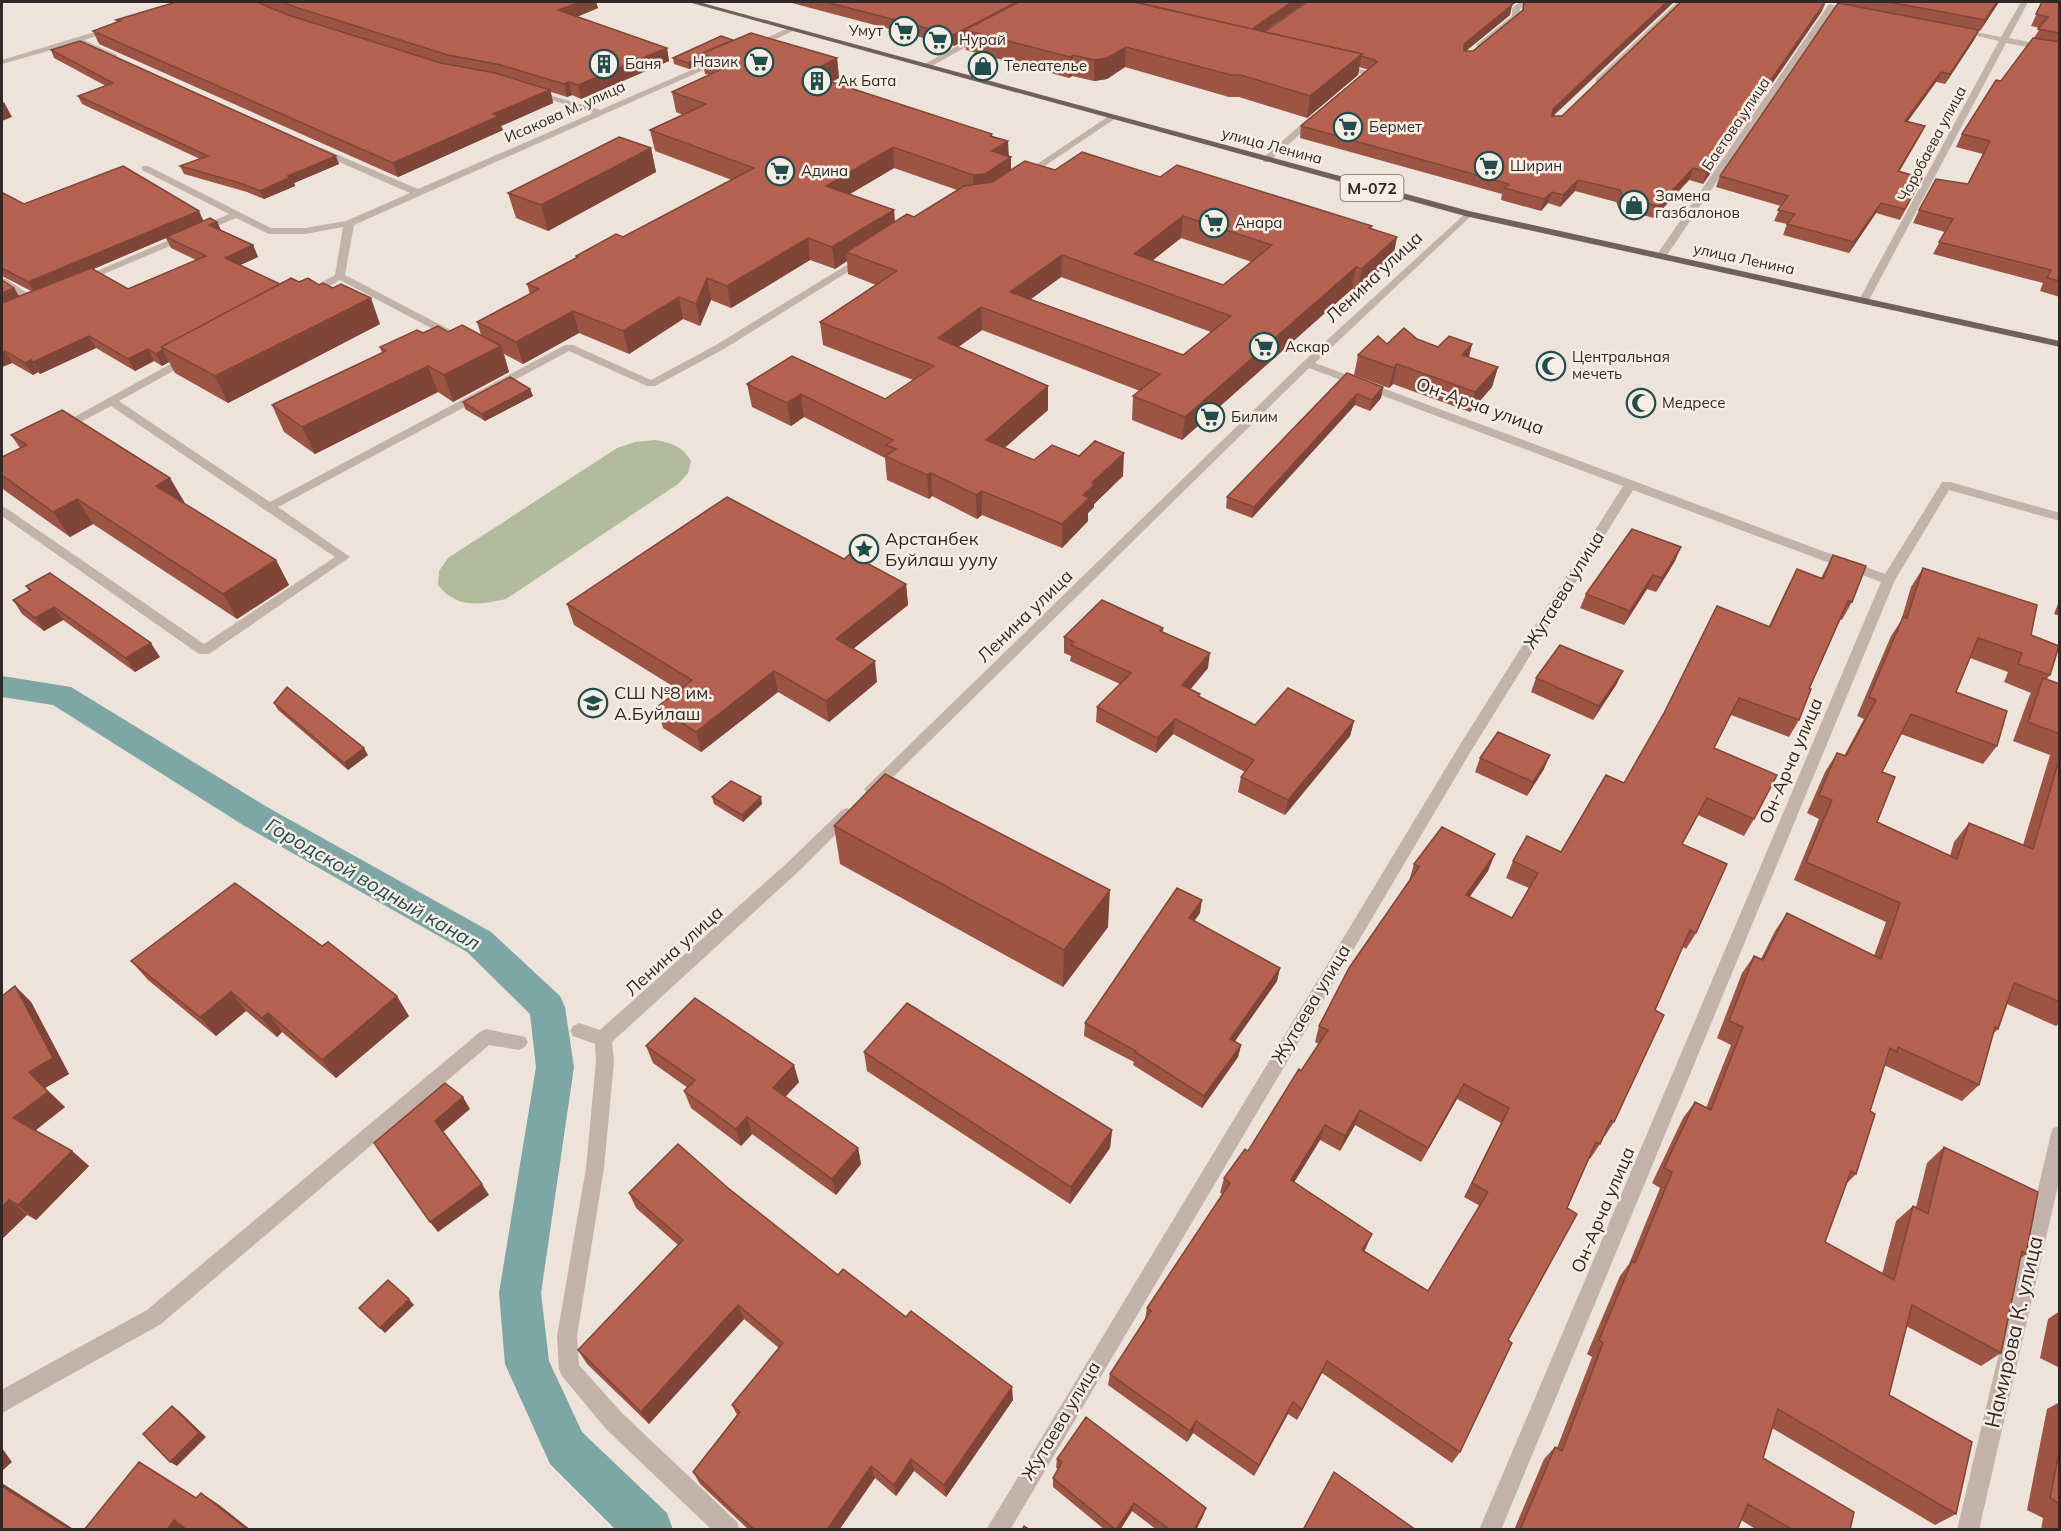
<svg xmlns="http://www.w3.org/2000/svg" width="2061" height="1531" viewBox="0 0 2061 1531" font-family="Mulish,sans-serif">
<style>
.green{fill:#b2ba9c}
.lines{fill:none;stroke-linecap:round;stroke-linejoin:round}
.canal{fill:#7da6a5;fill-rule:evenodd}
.minor{fill:#c3b2a8;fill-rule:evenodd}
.major{fill:#71605a;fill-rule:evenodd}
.wall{fill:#9c5445;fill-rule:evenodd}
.shaded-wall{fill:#7f4538}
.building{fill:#b56250;stroke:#7f4538;stroke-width:1.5;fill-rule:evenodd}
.labels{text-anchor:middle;stroke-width:5;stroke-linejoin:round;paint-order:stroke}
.far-poi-label{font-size:15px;fill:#312927;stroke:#f6ede5;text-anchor:start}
.far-street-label{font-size:15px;fill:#312927;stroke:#f6ede5}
.shield{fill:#f6ede5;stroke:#6c6460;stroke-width:1.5}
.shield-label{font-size:16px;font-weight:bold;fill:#312927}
.street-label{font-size:18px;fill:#312927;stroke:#f6ede5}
.poi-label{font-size:18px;fill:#312927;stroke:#f6ede5;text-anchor:start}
.water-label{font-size:20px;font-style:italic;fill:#224d4d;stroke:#f6ede5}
.near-street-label{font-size:21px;fill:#312927;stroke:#f6ede5}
</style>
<rect width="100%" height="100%" fill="#ede3da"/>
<path class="green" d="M 655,440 C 672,443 682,446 691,461 L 688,473 L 678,484 L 506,599 C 479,605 457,609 438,585 L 439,571 L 448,558 L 617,448 L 635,442 Z"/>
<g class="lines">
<path class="canal" d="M 2,676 L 71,687 L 267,807 L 491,932 L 560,996 L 565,1007 L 574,1067 L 541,1293 L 549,1361 L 582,1432 L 667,1513 L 673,1530 L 616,1530 L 550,1464 L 505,1364 L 499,1293 L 536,1067 L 530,1014 L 467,952 L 243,825 L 53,705 L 2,697 Z"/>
<path class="minor" d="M 1520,2 L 1528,2 L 1520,9 L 1519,19 L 1483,48 L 1477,48 L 1477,44 L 1512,16 L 1512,8 Z
M 1677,2 L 1685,2 L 1602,83 L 1596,83 L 1596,79 Z
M 2021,2 L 2028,2 L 2009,38 L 2060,48 L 2060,53 L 2006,43 L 1869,300 L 1860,302 L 1859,300 L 1999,41 L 1952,30 L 1956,28 L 2001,37 Z
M 1829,4 L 1836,6 L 1665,258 L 1657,258 L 1656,256 Z
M 111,27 L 118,29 L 84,40 L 117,55 L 117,59 L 111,59 L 76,43 L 2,64 L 2,60 Z
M 788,28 L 795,30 L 756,48 L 749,46 Z
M 979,34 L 986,36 L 928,68 L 921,66 Z
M 719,58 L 726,60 L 354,225 L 345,275 L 458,334 L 458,338 L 450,338 L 340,280 L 312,296 L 304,296 L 304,292 L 335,275 L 343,227 L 305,234 L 269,234 L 236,218 L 85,282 L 76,280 L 229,214 L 142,170 L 142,166 L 148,166 L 271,228 L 305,228 L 346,221 L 410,193 L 316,152 L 316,148 L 322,148 L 418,189 L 593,113 L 529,93 L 529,89 L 600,110 Z
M 1335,64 L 1369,71 L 1373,73 L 1355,87 L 1351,84 L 1363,74 L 1335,68 Z
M 1313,114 L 1320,116 L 1269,162 L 1263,162 L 1263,158 Z
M 1109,116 L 1116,118 L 1027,178 L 1019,176 Z
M 1468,211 L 1473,214 L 1471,216 L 1315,363 L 1885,574 L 1942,482 L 1950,482 L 2060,513 L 2060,521 L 1949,490 L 1895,580 L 1501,1530 L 1479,1530 L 1881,582 L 1633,490 L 1471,751 L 1010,1530 L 986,1530 L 1461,743 L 1623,486 L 1309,368 L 877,793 L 867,793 L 864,789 L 1303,362 Z
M 863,255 L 867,256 L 867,260 L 724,349 L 655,386 L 647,386 L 569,351 L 278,507 L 350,557 L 209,654 L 199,654 L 2,516 L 2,507 L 6,508 L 204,644 L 335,557 L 111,406 L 64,431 L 56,431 L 56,427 L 185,356 L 193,356 L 193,360 L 119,401 L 270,502 L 565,345 L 573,345 L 651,380 L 716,345 Z
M 2,278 L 6,279 L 38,300 L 29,302 L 2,285 Z
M 847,808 L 852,810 L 855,814 L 852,818 L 799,871 L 612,1042 L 614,1061 L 604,1168 L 577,1336 L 579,1365 L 622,1413 L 737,1522 L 740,1530 L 712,1530 L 606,1429 L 562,1376 L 559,1369 L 557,1336 L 586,1168 L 596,1061 L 595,1044 L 573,1036 L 570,1031 L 573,1026 L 579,1023 L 600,1030 L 787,863 L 842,810 Z
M 486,1029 L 525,1037 L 528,1042 L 525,1047 L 519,1050 L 489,1045 L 161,1324 L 2,1413 L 3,1389 L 147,1310 L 480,1032 Z
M 2060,1126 L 2060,1177 L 1979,1530 L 1957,1530 L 2051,1134 L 2053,1128 Z"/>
<path class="major" d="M 688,2 L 699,2 L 1469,211 L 2060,341 L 2060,347 L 1465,216 Z"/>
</g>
<path class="wall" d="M 176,2 L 596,2 L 598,8 L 577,17 L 667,48 L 669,61 L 581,99 L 572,95 L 567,97 L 551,92 L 553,103 L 501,126 L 503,130 L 398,177 L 99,44 L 93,31 L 117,22 L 116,20 Z
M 788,2 L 1140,2 L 1138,3 L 1264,32 L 1307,2 L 1517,2 L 1512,5 L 1510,15 L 1466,51 L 1473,51 L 1522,11 L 1524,2 L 1554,116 L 1562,116 L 1822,11 L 1703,184 L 1689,180 L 1654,218 L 1619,209 L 1616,202 L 1575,191 L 1560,207 L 1548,203 L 1541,211 L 1501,200 L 1502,194 L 1300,138 L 1301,126 L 1369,70 L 1359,67 L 1358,75 L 1307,118 L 1239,97 L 1229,97 L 1125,67 L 1107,79 L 1094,81 L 1072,76 L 1069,78 L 966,50 L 965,40 L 954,46 Z
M 1826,2 L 1999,2 L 1980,31 L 1979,30 L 1974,40 L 1945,84 L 1936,82 L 1907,122 L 1925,126 L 1899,172 L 1917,188 L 1900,220 L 1876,213 L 1849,253 L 1783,235 L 1787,224 L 1774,221 L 1781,206 L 1716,187 L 1720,176 L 1875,10 L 1832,2 Z
M 2042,2 L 2060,2 L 2060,297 L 2040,291 L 2043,283 L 1933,254 L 1945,232 L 1913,223 L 1919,210 L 1968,184 L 1983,154 L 1956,147 L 1962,134 L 2034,38 L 2040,28 L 2031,26 Z
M 733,40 L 837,58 L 839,78 L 832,82 L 993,136 L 1009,156 L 1011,170 L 1055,170 L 1160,177 L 1372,226 L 1371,229 L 1393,259 L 1357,291 L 1352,289 L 1182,440 L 1132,420 L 1133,396 L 1140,391 L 982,330 L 958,347 L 1048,410 L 1004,448 L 1034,460 L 1123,476 L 1094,504 L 1094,507 L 1088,513 L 1088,521 L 1062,548 L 982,515 L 977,519 L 932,496 L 929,499 L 887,480 L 885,458 L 804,417 L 791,426 L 752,407 L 747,384 L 885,399 L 913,380 L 823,345 L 820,322 L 876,285 L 848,274 L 847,261 L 835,269 L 810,260 L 731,308 L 711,300 L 700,326 L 683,319 L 629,354 L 579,333 L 523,364 L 504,354 L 509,372 L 453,402 L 438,392 L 315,454 L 284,432 L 272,405 L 382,353 L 380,347 L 423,333 L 448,332 L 481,335 L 477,322 L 530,294 L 527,284 L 577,258 L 576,256 L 623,237 L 732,180 L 655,151 L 650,130 L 683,115 L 676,112 L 672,92 L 709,75 L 705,74 L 703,63 L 689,69 L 674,64 L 673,58 ZM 894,168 L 957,190 L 914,217 L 895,222 L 894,210 L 850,194 ZM 1181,238 L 1252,262 L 1223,285 L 1152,261 ZM 1061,277 L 1211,332 L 1183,355 L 1031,299 Z
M 51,50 L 339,164 L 294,183 L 295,186 L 264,199 L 247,192 L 184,174 L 180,166 L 200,159 L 82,104 L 78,96 L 106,86 L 54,58 Z
M 651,148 L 656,172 L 548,231 L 516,218 L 508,193 Z
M 2,194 L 24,204 L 217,222 L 221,230 L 253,245 L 258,257 L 240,265 L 280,284 L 380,324 L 228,403 L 175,373 L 169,362 L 162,366 L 154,361 L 135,371 L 96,348 L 40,374 L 38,372 L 33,375 L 12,363 L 2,367 L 14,288 L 19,296 L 31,291 L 2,276 L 2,277 ZM 166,238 L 171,248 L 196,260 L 128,289 L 93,269 Z
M 1417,339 L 1438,347 L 1472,344 L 1469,357 L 1498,367 L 1492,387 L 1470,412 L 1393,384 L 1389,388 L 1354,375 L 1358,355 Z
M 1347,373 L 1383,387 L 1381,398 L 1370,411 L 1355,405 L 1252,518 L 1226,508 L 1227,497 Z
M 530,389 L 533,396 L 485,421 L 465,409 L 463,402 Z
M 11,435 L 170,478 L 184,503 L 276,560 L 289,585 L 237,619 L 93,524 L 70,537 L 4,490 L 2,487 L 2,457 L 20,448 Z
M 1833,555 L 1852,602 L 1842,620 L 1840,619 L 1809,689 L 1799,720 L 1789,737 L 1731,715 L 1714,748 L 1754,819 L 1744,836 L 1698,815 L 1682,844 L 1696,933 L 1686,949 L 1683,947 L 1655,1010 L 1614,1122 L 1605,1136 L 1604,1136 L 1600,1144 L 1590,1159 L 1589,1158 L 1508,1340 L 1460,1452 L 1452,1463 L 1322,1373 L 1297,1420 L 1288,1414 L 1254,1476 L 1193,1433 L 1187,1442 L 1108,1385 L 1110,1374 L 1145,1319 L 1147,1308 L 1223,1194 L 1220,1193 L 1224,1178 L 1248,1151 L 1319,1044 L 1315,1042 L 1319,1026 L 1409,881 L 1414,864 L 1488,871 L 1469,897 L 1512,918 L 1529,888 L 1506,878 L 1513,861 L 1561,852 L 1624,783 L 1769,626 L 1788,586 L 1797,569 L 1821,578 ZM 1457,1099 L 1501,1123 L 1464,1197 L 1480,1206 L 1428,1291 L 1364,1251 L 1366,1248 L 1294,1182 L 1320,1140 L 1340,1151 L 1355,1125 L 1421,1162 Z
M 844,559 L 906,584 L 908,605 L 853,649 L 877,682 L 829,722 L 778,692 L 701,752 L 663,728 L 657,707 L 679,690 L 574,625 L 567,604 Z
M 1675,561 L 1656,592 L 1647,589 L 1624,625 L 1580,608 L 1586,594 Z
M 1923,568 L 2031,635 L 2050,675 L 2047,679 L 2060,684 L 2060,1023 L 2056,1026 L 2007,1004 L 1998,1029 L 1993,1034 L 1979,1085 L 1962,1101 L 1884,1065 L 1870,1111 L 1856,1174 L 1846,1184 L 1825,1242 L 1882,1274 L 1896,1221 L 1913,1206 L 1916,1207 L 1927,1163 L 1944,1147 L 2026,1254 L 2020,1259 L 2001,1353 L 1981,1366 L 1906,1326 L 1889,1395 L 1956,1514 L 1935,1525 L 1772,1428 L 1763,1458 L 1850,1530 L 1757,1530 L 1741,1520 L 1737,1530 L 1514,1530 L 1544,1459 L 1555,1447 L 1557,1448 L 1592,1357 L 1587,1354 L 1620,1276 L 1629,1264 L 1660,1188 L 1652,1183 L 1683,1118 L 1695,1102 L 1706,1108 L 1731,1045 L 1717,1038 L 1742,973 L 1754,956 L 1761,959 L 1775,931 L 1787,913 L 1874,956 L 1886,922 L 1794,880 L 1819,819 L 1807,813 L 1825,772 L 1837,753 L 1844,756 L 1864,719 L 1857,716 L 1891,636 L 1901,621 L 1911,587 ZM 1970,658 L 2008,672 L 2004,682 L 2031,693 L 2029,697 L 2013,741 L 2050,755 L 2023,845 L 1969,823 L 1954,842 L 1950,856 L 1877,822 L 1882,772 L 1901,734 L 1983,764 L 1997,746 L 1956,692 Z
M 26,586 L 160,657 L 135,672 L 63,620 L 44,631 L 22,614 L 13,600 L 29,591 Z
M 2060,599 L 2060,616 L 2054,614 Z
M 1163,628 L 1163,632 L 1208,668 L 1190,689 L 1200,697 L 1255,725 L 1354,721 L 1350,736 L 1285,815 L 1238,792 L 1241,777 L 1245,772 L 1173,734 L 1156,753 L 1096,722 L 1097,707 L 1120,684 L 1070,661 L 1071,656 L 1064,653 L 1064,637 Z
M 1623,671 L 1616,685 L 1593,720 L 1531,692 L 1536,678 Z
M 274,703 L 368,755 L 348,770 L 278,710 Z
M 1480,758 L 1544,769 L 1527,796 L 1475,772 Z
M 712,797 L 762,804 L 743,822 L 714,804 Z
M 834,826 L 1108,927 L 1063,987 L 840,864 Z
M 1200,913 L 1194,921 L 1280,968 L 1277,981 L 1235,1041 L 1241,1045 L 1238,1057 L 1202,1108 L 1133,1065 L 1134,1062 L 1084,1036 L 1085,1023 Z
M 131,961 L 409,1016 L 336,1078 L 282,1032 L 277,1037 L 246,1011 L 216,1036 L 148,980 Z
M 15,986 L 31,1002 L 69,1074 L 45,1088 L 65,1107 L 35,1130 L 72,1151 L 89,1166 L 36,1220 L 27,1215 L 2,1239 Z
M 646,1046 L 799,1082 L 785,1097 L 858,1148 L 861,1164 L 836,1195 L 752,1134 L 741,1146 L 691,1108 L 684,1091 L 688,1088 L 653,1063 Z
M 864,1052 L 1112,1130 L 1110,1148 L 1070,1204 L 867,1071 Z
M 728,1188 L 838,1275 L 1013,1400 L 946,1497 L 914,1471 L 896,1496 L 875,1478 L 839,1530 L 749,1530 L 700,1484 L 693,1472 L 737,1415 L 732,1405 L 779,1348 L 744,1319 L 649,1424 L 587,1364 L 578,1350 L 678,1245 L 636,1208 L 629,1193 Z
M 2060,1311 L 2060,1368 L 2040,1358 L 2048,1319 Z
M 2060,1402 L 2060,1530 L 2041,1530 L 2043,1518 L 2027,1510 L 2047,1409 Z
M 1057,1459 L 1206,1508 L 1203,1516 L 1196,1530 L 1157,1530 L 1132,1511 L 1120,1530 L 1105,1530 L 1053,1487 L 1053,1478 L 1059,1469 L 1056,1468 Z"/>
<path class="shaded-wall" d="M 581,2 L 596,2 L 598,8 L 561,23 L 558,10 Z
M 1017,2 L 1037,2 L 965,30 L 965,40 L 954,46 L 953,35 Z
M 1292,2 L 1306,2 L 1250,41 L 1251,30 Z
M 1512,2 L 1517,2 L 1512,5 L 1510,15 L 1462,54 L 1464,44 Z
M 1667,2 L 1674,2 L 1549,120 L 1553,109 Z
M 1826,2 L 1822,11 L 1703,184 L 1707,172 Z
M 1997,2 L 1999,2 L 1980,31 L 1985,20 Z
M 1979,30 L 1974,40 L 1945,84 L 1950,74 Z
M 1126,47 L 1125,67 L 1107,79 L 1094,81 L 1094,60 Z
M 667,48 L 669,61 L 581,99 L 578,85 Z
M 1362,54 L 1358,75 L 1307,118 L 1310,96 Z
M 1073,55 L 1072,76 L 1069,78 L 1070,57 Z
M 702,57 L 703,63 L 689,69 L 688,63 Z
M 837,58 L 839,78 L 809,93 L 807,74 Z
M 1941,72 L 1936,82 L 1900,132 L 1905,121 Z
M 569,82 L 572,95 L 567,97 L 564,84 Z
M 550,90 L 553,103 L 501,126 L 503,130 L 398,177 L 393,163 L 493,114 Z
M 4,102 L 12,117 L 2,121 L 2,103 Z
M 1925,126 L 1920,136 L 1893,182 L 1898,171 Z
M 992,134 L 993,151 L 1008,141 L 1009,158 L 1011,157 L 1011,178 L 974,196 L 973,175 L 990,136 Z
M 893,147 L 894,168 L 828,207 L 826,186 Z
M 651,148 L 656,172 L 548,231 L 541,205 Z
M 336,156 L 339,164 L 294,183 L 295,186 L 264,199 L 260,191 L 288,176 Z
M 1693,168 L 1689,180 L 1654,218 L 1658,206 Z
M 1578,180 L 1575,191 L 1560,207 L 1563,195 Z
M 1552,192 L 1548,203 L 1541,211 L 1544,199 Z
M 1881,203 L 1876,213 L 1849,253 L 1854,242 Z
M 894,210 L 895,231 L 846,252 L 847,261 L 835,269 L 832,247 Z
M 199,211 L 204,222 L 166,237 L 166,238 L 35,294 L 28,282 Z
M 1183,216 L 1181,238 L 1132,276 L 1134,254 Z
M 217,222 L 222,233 L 209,225 Z
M 1397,237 L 1393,259 L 1357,291 L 1362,269 Z
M 808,238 L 810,260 L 731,308 L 727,286 Z
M 253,245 L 258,257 L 231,269 L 225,258 Z
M 1062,255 L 1061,277 L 1010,314 L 1010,292 Z
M 1356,267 L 1352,289 L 1182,440 L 1185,417 Z
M 707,278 L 711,300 L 700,326 L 696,304 Z
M 14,288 L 21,300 L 2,308 L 2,293 Z
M 679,297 L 683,319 L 629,354 L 623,331 Z
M 371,298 L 380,324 L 228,403 L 215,376 Z
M 981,307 L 982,330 L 939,361 L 938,338 Z
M 573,311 L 579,333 L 523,364 L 516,342 Z
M 89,336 L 96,348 L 40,374 L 33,362 Z
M 1472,344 L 1467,364 L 1462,355 Z
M 501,346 L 509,372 L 453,402 L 444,375 Z
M 148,349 L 154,361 L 135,371 L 128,359 Z
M 163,350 L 169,362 L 162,366 L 156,354 Z
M 5,351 L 12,363 L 2,367 L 2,352 Z
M 31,360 L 38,372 L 33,375 L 25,363 Z
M 1397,364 L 1393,384 L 1389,388 L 1394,368 Z
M 428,366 L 438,392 L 315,454 L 302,427 Z
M 1498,367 L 1492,387 L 1470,412 L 1475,392 Z
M 1048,386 L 1048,410 L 986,464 L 986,440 Z
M 1383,387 L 1381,398 L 1370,411 L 1372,400 Z
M 530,389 L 533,396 L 485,421 L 482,414 Z
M 801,394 L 804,417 L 791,426 L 787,403 Z
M 1357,394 L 1355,405 L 1252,518 L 1254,507 Z
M 1124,453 L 1123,476 L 1094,504 L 1094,507 L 1088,513 L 1088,521 L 1062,548 L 1062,524 L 1092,483 Z
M 931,473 L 932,496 L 929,499 L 927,475 Z
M 170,478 L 185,503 L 156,486 Z
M 982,491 L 982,515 L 977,519 L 976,495 Z
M 77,499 L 93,524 L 70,537 L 53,512 Z
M 1681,547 L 1675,561 L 1656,592 L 1662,578 Z
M 276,560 L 289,585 L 237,619 L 223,594 Z
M 1653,575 L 1647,589 L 1624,625 L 1630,611 Z
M 906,584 L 908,605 L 839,660 L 836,639 Z
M 54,607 L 63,620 L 44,631 L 35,618 Z
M 151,643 L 160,657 L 135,672 L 126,658 Z
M 1210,653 L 1208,668 L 1181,701 L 1182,685 Z
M 875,661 L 877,682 L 829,722 L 826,701 Z
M 774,671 L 778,692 L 701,752 L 696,732 Z
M 1623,671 L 1616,685 L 1593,720 L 1599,706 Z
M 1175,719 L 1173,734 L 1156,753 L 1157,738 Z
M 1354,721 L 1350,736 L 1285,815 L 1288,800 Z
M 364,748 L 368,755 L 348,770 L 344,763 Z
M 1550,755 L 1544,769 L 1527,796 L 1533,782 Z
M 761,797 L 762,804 L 743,822 L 742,815 Z
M 1495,854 L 1488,871 L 1459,912 L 1466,895 Z
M 1110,890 L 1108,927 L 1063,987 L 1064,950 Z
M 1202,900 L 1200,913 L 1187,931 L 1189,918 Z
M 1280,968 L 1277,981 L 1228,1051 L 1230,1039 Z
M 15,986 L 31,1002 L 69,1074 L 45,1088 L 65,1107 L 31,1134 L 13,1118 Z
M 231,992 L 246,1011 L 216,1036 L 200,1017 Z
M 397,996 L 409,1016 L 336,1078 L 322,1060 Z
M 268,1013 L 282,1032 L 277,1037 L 262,1018 Z
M 1241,1045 L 1238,1057 L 1202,1108 L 1204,1096 Z
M 794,1065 L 799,1082 L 778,1105 L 773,1088 Z
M 1464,1084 L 1457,1099 L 1421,1162 L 1428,1148 Z
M 463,1097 L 470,1109 L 443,1132 L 435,1121 Z
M 1360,1110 L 1355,1125 L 1340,1151 L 1345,1136 Z
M 747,1117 L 752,1134 L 741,1146 L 736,1129 Z
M 1325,1125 L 1320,1140 L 1287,1194 L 1291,1180 Z
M 1112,1130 L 1110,1148 L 1070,1204 L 1071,1187 Z
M 858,1148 L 861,1164 L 836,1195 L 832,1179 Z
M 72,1151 L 89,1166 L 36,1220 L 18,1205 Z
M 482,1184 L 489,1195 L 438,1232 L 430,1222 Z
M 9,1200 L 27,1215 L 2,1239 L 2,1207 Z
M 1372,1234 L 1366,1248 L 1356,1264 L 1362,1250 Z
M 409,1299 L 414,1305 L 385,1333 L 380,1328 Z
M 738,1305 L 744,1319 L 649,1424 L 641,1412 Z
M 1327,1361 L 1322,1373 L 1297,1420 L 1302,1409 Z
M 1012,1387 L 1013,1400 L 946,1497 L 944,1485 Z
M 1293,1402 L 1288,1414 L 1254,1476 L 1259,1465 Z
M 172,1406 L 179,1411 L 206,1437 L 177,1466 L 170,1462 Z
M 1196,1421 L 1193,1433 L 1187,1442 L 1190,1431 Z
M 2,1448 L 12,1462 L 2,1471 Z
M 911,1459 L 914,1471 L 896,1496 L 894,1485 Z
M 871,1466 L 875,1478 L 839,1530 L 827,1530 Z
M 2,1483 L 75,1530 L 71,1530 L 2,1486 Z
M 201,1493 L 218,1504 L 251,1530 L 248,1530 Z
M 1134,1503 L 1132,1511 L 1120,1530 L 1116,1530 Z
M 1206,1508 L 1203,1516 L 1196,1530 L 1194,1530 Z
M 174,1520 L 192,1530 L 167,1530 Z"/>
<path class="building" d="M 176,2 L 257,2 L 288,15 L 441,63 L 495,73 L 550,90 L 493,114 L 499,116 L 393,163 L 93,31 L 120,21 L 116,20 Z
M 281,2 L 581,2 L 558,10 L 667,48 L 578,85 L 569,82 L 564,84 L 501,65 L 448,55 L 295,7 Z
M 826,2 L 1017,2 L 953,35 Z
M 1019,2 L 1133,2 L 1362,54 L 1310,96 L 1241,75 L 1231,75 L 1126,47 L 1107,58 L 1094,60 L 1073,55 L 1070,57 L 965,30 Z
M 1142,2 L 1292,2 L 1252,29 L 1140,3 Z
M 1307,2 L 1513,2 L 1512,5 L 1464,44 L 1464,51 L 1473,51 L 1523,10 L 1524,2 L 1667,2 L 1553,109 L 1552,116 L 1562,116 L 1681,2 L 1825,2 L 1707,172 L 1693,168 L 1658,206 L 1623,198 L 1620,190 L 1578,180 L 1563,195 L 1552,192 L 1544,199 L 1504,188 L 1509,184 L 1301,126 L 1377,62 L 1375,60 L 1361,56 L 1362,54 L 1264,32 Z
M 1889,2 L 1997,2 L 1985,20 Z
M 2042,2 L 2060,2 L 2060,33 L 2038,29 L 2048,17 L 2036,14 Z
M 1838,3 L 1979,30 L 1950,74 L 1941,72 L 1905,121 L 1925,126 L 1898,171 L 1922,178 L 1905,209 L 1881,203 L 1854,242 L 1787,224 L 1795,214 L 1778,210 L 1788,196 L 1720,176 Z
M 751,33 L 837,58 L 807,74 L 992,134 L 990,136 L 1008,141 L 992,151 L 1011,157 L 985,174 L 973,175 L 893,147 L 826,186 L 894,210 L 832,247 L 808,238 L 727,286 L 707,278 L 696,304 L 679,297 L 623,331 L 573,311 L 516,342 L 477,322 L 539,289 L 527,284 L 578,257 L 576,256 L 616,234 L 623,237 L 754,168 L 650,130 L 706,104 L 672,92 L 733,64 L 701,54 Z
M 721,36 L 733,40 L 701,54 L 702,57 L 688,63 L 673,58 Z
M 2033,38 L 2060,42 L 2060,281 L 2047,278 L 2051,270 L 1939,242 L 1953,219 L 1919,210 L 1936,179 L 1968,184 L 1990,141 L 1962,134 L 1996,80 L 2001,81 Z
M 80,41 L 336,156 L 288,176 L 291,177 L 260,191 L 243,184 L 180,166 L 208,156 L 78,96 L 113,83 L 51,50 Z
M 619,137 L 651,148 L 541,205 L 508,193 Z
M 1082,152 L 1160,177 L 1177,165 L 1372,226 L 1369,228 L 1397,237 L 1362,269 L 1356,267 L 1185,417 L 1133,396 L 1160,374 L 981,307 L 938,338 L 1048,386 L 986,440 L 1034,460 L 1052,445 L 1079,456 L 1095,441 L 1124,453 L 1092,483 L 1095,484 L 1083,495 L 1089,498 L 1062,524 L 982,491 L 976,495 L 931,473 L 927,475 L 885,456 L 896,449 L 886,445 L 893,440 L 801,394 L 787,403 L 747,384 L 792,356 L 885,399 L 934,366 L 820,322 L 897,271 L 846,252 L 907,214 L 914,217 L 964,186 L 992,182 L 1025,161 L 1055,170 ZM 1183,216 L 1272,245 L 1223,285 L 1134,254 ZM 1062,255 L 1231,316 L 1183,355 L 1010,292 Z
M 123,166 L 199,211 L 28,282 L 2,268 L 2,194 L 3,193 L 24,204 Z
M 210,218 L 217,222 L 209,225 L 253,245 L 225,258 L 280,284 L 161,347 L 163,350 L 156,354 L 148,349 L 128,359 L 89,336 L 33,362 L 31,360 L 25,363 L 5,351 L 2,352 L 2,303 L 91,268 L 128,289 L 206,256 L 166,237 Z
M 291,278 L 299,282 L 308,278 L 319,285 L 323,283 L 333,288 L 341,284 L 371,298 L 215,376 L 161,347 Z
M 2,280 L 14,288 L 2,293 Z
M 462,325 L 501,346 L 444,375 L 428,366 L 302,427 L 272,405 L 386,351 L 380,347 L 417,330 L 423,333 L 438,326 L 448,332 Z
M 1404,328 L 1417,339 L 1438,347 L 1449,336 L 1472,344 L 1462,355 L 1498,367 L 1475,392 L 1397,364 L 1394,368 L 1358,355 L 1378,336 L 1387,344 Z
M 1347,373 L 1383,387 L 1372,400 L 1357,394 L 1254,507 L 1227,497 Z
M 510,377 L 530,389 L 482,414 L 463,402 Z
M 62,410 L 170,478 L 156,486 L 276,560 L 223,594 L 77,499 L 53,512 L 2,475 L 2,457 L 27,445 L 11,435 Z
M 727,497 L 844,559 L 850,554 L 906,584 L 836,639 L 875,661 L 826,701 L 774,671 L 696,732 L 657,707 L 692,680 L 567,604 Z
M 1632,529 L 1681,547 L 1662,578 L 1653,575 L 1630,611 L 1586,594 Z
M 1833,555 L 1866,566 L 1852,602 L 1848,601 L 1809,689 L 1811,689 L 1799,720 L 1739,698 L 1714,748 L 1777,775 L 1754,819 L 1707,798 L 1682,844 L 1727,864 L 1696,933 L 1690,930 L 1655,1010 L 1664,1015 L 1614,1122 L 1611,1120 L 1600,1144 L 1596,1142 L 1567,1208 L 1577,1214 L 1508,1340 L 1512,1343 L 1460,1452 L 1327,1361 L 1302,1409 L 1293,1402 L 1259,1465 L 1196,1421 L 1190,1431 L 1110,1374 L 1151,1311 L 1147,1308 L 1230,1183 L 1224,1178 L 1245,1149 L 1248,1151 L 1299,1069 L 1301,1071 L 1328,1030 L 1319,1026 L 1349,968 L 1419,867 L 1414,864 L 1442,827 L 1495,854 L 1466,895 L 1512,918 L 1538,873 L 1513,861 L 1527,836 L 1561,852 L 1606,775 L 1624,783 L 1664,713 L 1717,606 L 1770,627 L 1797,569 L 1823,579 ZM 1464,1084 L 1509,1108 L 1472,1183 L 1488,1192 L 1428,1291 L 1362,1250 L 1372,1234 L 1291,1180 L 1325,1125 L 1345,1136 L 1360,1110 L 1428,1148 Z
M 1923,568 L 2037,605 L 2031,635 L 2059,646 L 2050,675 L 2018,664 L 2022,653 L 1978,638 L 1956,692 L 2007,711 L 1997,746 L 1911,714 L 1882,772 L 1895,777 L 1877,822 L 1957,859 L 1969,823 L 2033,849 L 2060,756 L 2060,1002 L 2014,983 L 1998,1029 L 1995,1027 L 1979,1085 L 1898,1047 L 1897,1052 L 1890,1048 L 1870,1111 L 1875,1114 L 1856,1174 L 1851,1171 L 1825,1242 L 1894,1280 L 1913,1206 L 1928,1214 L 1944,1147 L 2038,1192 L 2026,1254 L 2022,1251 L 2001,1353 L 1912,1305 L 1889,1395 L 1972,1442 L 1956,1514 L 1778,1409 L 1763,1458 L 1854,1512 L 1850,1530 L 1793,1530 L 1748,1504 L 1737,1530 L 1520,1530 L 1555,1447 L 1562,1451 L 1603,1343 L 1599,1340 L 1632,1261 L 1635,1263 L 1672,1172 L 1664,1168 L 1695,1102 L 1711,1110 L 1743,1027 L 1729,1021 L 1754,956 L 1763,960 L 1787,913 L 1881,959 L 1900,903 L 1806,862 L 1832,800 L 1819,795 L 1837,753 L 1846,756 L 1876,700 L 1869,697 L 1903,617 L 1907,618 Z
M 50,573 L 151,643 L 126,658 L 54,607 L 35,618 L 13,600 L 31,590 L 26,586 Z
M 1102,600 L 1163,628 L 1160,631 L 1210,653 L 1182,685 L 1200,694 L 1198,696 L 1255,725 L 1288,688 L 1354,721 L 1288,800 L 1241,777 L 1254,760 L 1175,719 L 1157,738 L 1097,707 L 1131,673 L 1071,645 L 1074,642 L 1064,637 Z
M 1560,645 L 1623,671 L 1599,706 L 1536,678 Z
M 2043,678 L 2060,684 L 2060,734 L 2028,722 Z
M 287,687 L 364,748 L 344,763 L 274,703 Z
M 1498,732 L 1550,755 L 1533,782 L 1480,758 Z
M 885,774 L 1110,890 L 1064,950 L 834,826 Z
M 731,781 L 761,797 L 742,815 L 712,797 Z
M 235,883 L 322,946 L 328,942 L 397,996 L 322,1060 L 268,1013 L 262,1018 L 231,992 L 200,1017 L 131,961 Z
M 1177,888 L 1202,900 L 1189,918 L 1280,968 L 1230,1039 L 1241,1045 L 1204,1096 L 1135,1052 L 1136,1051 L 1085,1023 Z
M 15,986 L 53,1058 L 29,1072 L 48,1092 L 13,1118 L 72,1151 L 18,1205 L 9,1200 L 2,1207 L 2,996 Z
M 695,998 L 794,1065 L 773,1088 L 858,1148 L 832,1179 L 747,1117 L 736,1129 L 684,1091 L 695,1080 L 646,1046 Z
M 907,1003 L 1112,1130 L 1071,1187 L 864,1052 Z
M 445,1083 L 463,1097 L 435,1121 L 482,1184 L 430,1222 L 374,1143 Z
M 678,1144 L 728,1188 L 838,1275 L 843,1269 L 906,1317 L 911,1311 L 1012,1387 L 944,1485 L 911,1459 L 894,1485 L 871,1466 L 827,1530 L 755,1530 L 733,1511 L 693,1472 L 740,1412 L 732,1405 L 783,1343 L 738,1305 L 641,1412 L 578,1350 L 683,1240 L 629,1193 Z
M 388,1280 L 409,1299 L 380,1328 L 359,1308 Z
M 172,1406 L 199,1433 L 170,1462 L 143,1434 Z
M 1086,1417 L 1206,1508 L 1194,1530 L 1170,1530 L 1134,1503 L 1116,1530 L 1053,1478 L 1062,1462 L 1057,1459 Z
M 2060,1447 L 2060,1504 L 2050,1498 Z
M 139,1462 L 196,1498 L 201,1493 L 248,1530 L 187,1530 L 174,1520 L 167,1530 L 84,1530 Z
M 1334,1472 L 1416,1530 L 1303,1530 Z
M 2,1486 L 71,1530 L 2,1530 Z
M 1024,1526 L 1030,1530 L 1022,1530 Z"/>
<defs>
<g id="supermarket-ring" transform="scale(1.5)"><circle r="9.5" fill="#f6ede5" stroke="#224d4d" stroke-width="1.5"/><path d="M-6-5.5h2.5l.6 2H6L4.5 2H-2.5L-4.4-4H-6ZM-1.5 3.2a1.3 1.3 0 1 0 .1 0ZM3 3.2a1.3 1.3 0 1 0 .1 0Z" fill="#224d4d"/></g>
<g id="building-ring" transform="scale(1.5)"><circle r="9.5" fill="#f6ede5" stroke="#224d4d" stroke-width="1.5"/><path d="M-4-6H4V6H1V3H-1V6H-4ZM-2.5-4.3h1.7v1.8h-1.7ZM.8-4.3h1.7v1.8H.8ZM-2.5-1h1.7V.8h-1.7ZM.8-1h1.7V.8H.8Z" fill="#224d4d"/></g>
<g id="shop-ring" transform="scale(1.5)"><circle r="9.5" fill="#f6ede5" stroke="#224d4d" stroke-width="1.5"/><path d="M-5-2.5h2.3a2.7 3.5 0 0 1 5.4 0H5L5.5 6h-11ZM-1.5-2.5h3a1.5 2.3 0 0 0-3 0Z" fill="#224d4d"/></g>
<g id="mosque-ring" transform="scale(1.5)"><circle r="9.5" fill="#f6ede5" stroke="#224d4d" stroke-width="1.5"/><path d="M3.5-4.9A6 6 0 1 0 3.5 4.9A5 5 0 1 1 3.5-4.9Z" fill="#224d4d"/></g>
<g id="sight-ring" transform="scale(1.5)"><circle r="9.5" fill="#f6ede5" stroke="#224d4d" stroke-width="1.5"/><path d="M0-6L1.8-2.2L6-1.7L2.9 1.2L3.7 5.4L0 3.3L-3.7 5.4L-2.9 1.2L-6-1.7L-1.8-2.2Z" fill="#224d4d"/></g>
<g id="school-ring" transform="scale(1.5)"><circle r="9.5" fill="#f6ede5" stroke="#224d4d" stroke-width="1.5"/><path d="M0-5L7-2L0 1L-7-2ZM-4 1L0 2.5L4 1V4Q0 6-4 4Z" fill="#224d4d"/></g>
</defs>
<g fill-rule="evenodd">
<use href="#supermarket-ring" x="904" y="31"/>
<use href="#supermarket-ring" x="938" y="40"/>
<use href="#supermarket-ring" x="759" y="62"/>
<use href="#building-ring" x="604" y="64"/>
<use href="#shop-ring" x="983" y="66"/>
<use href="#building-ring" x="817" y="81"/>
<use href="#supermarket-ring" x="1348" y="127"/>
<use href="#supermarket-ring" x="1489" y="166"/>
<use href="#supermarket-ring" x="780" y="171"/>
<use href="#shop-ring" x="1634" y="205"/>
<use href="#supermarket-ring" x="1214" y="223"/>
<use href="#supermarket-ring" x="1264" y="347"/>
<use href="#mosque-ring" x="1551" y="366"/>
<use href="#mosque-ring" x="1641" y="403"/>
<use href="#supermarket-ring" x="1210" y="417"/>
<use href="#sight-ring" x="864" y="549"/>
<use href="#school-ring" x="593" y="703"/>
</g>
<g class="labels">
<g class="far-poi-label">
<text x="883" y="36" text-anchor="end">Умут</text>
<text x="959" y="45">Нурай</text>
<text x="738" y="67" text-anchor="end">Назик</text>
<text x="625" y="69">Баня</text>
<text x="1004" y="71">Телеателье</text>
<text x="838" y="86">Ак Бата</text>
<text x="1369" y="132">Бермет</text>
<text x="1510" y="171">Ширин</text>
<text x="801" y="176">Адина</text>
<text x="1655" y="201">Замена<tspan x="1655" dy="17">газбалонов</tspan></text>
<text x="1235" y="228">Анара</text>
<text x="1285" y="352">Аскар</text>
<text x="1572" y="362">Центральная<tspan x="1572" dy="17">мечеть</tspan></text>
<text x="1662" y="408">Медресе</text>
<text x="1231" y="422">Билим</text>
</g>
<g class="far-street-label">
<text transform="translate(565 112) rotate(-24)" y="5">Исакова М. улица</text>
<text transform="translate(1736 124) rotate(-56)" y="5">Баетова улица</text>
<text transform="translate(1932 144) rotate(-62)" y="5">Чоробаева улица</text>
<text transform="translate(1272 146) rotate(15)" y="5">улица Ленина</text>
<text transform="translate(1744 259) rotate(12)" y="5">улица Ленина</text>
</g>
<rect class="shield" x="1340.5" y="175" width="63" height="26" rx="4.5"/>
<g class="shield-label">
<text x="1372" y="194">М-072</text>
</g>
<g class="street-label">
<text transform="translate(1374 277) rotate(-43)" y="6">Ленина улица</text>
<text transform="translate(1480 406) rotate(20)" y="6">Он-Арча улица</text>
<text transform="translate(1564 590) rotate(-58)" y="6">Жутаева улица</text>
<text transform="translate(1025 616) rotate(-44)" y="6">Ленина улица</text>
<text transform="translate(1791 761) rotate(-67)" y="6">Он-Арча улица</text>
<text transform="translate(674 951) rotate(-42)" y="6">Ленина улица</text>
<text transform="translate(1311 1004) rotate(-59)" y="6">Жутаева улица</text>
<text transform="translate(1603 1210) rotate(-67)" y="6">Он-Арча улица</text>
<text transform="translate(1061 1421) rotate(-59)" y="6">Жутаева улица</text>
</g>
<g class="poi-label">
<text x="885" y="545">Арстанбек<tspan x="885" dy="21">Буйлаш уулу</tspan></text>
<text x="614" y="699">СШ №8 им.<tspan x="614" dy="21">А.Буйлаш</tspan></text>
</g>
<g class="water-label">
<text transform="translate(373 884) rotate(30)" y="7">Городской водный канал</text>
</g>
<g class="near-street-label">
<text transform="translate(2014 1332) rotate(-77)" y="7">Намирова К. улица</text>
</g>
</g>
<rect width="2061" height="1531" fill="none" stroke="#312927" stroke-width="6"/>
</svg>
